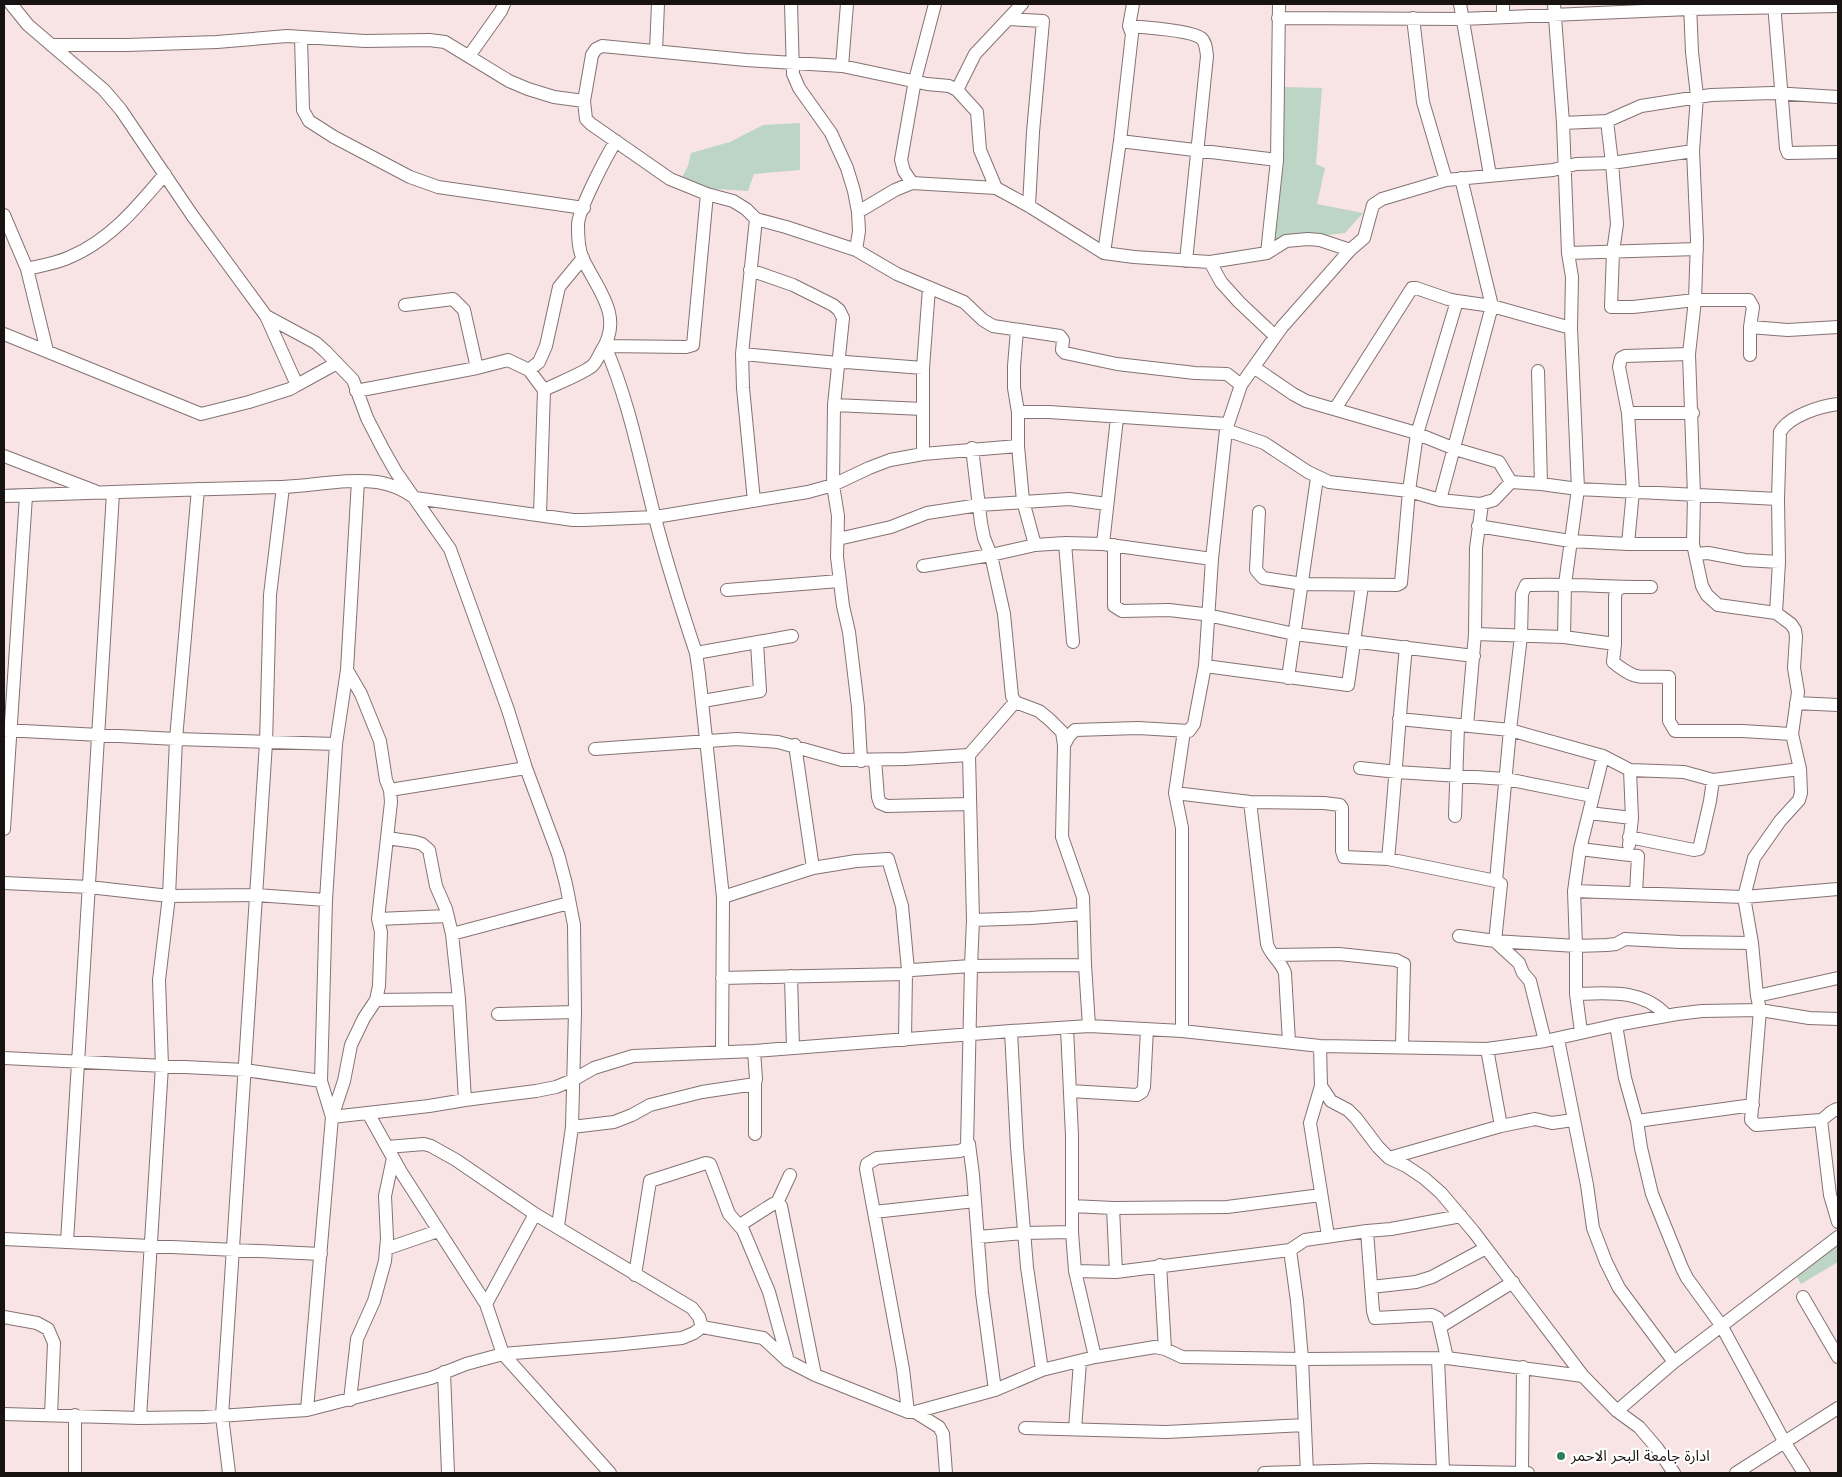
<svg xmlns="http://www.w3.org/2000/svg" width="1842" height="1477" viewBox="0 0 1842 1477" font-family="Jost,'Noto Sans Arabic',sans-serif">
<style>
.green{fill:#bdd5c5}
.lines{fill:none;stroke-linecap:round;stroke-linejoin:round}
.street-casing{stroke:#847273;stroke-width:14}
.street{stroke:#fff;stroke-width:12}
.poi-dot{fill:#2c8255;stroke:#fff;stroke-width:2}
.labels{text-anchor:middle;stroke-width:4.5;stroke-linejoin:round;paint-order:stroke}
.poi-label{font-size:15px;fill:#191212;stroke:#fff;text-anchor:start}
</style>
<rect width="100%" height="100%" fill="#f8e4e5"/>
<path class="green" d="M 1283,87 L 1322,88 L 1316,164 L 1325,168 L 1317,204 L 1363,213 L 1345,233 L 1274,241 Z
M 800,123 L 800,170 L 754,174 L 748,191 L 700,188 L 682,177 L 688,166 L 691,153 L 730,142 L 763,125 Z
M 1838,1240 L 1838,1262 L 1801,1284 L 1795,1273 Z"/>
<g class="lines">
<g class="street-casing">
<path id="street" d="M 11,4 L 28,25 L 104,90 L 121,110 L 192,215 L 266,316 L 316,343 L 326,352 L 353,380 L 367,418 L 383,449 L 396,472 L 450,549 L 508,710 L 526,768 L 558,854 L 566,884 L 574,925 L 575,1012 L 572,1127 L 558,1226
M 791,4 L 793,74 L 799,88 L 831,133 L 847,168 L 854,191 L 858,212 L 859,231 L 856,250
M 1460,4 L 1490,175
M 1503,4 L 1503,16
M 1554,4 L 1563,123 L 1568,253 L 1572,277 L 1571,328 L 1578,489 L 1565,584 L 1564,637 L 1615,644 L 1613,662 C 1639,683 1640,675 1669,677 L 1669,721 L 1675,731 L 1742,731 L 1792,734
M 1690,4 L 1692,52 L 1697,96 L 1693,151 L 1612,163 L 1576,164 L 1553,170 L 1446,180 L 1382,199 L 1373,205 L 1364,238 L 1350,250 L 1282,327 L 1241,385 L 1226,430 L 1264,443 L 1308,472 L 1329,482 L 1409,491 L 1440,500 L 1480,504 L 1494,500 L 1511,482 L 1541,484 L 1578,489 L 1778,499
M 1774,4 L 1786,148 L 1788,153 L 1838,152
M 1278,18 L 1462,19 L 1689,9 L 1838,6
M 1413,18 L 1423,102 L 1446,180
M 1008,19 L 1043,21 L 1033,132 L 1029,206
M 1129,26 C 1143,27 1191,30 1201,38 C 1206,42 1206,49 1207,56 L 1186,261
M 301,37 L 303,110 L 309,121 L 334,137 L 410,177 L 438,187 L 584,208
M 51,45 L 127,45 L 217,42 L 287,36 L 365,41 L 429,40 L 445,42 L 509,81 L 528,89 L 554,97 L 584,101 L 586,119 L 591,124 L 670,179 L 707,194 L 733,201 L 746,209 L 756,219 L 786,227 L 856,250 L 897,274 L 964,302 L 983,320 L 993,326 L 1060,336 L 1063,340 L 1062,350 L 1065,353 L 1117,364 L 1195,373 L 1227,374 L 1241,385
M 656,51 L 658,4
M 469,56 L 501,11 L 504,4
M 842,66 L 847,4
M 957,90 L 975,54 L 1022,4
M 584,101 L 592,55 L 596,49 L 602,46 L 746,60 L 842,66 L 927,84 L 949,86 L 957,90 L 977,112 L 980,150 L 996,188 L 1029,206 L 1104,253 L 1134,257 L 1210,262 L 1221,282 L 1239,302 L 1275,336
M 1607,121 L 1612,163 L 1617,224 L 1613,252 L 1611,307 L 1633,307 L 1695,300 L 1749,300 L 1753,307 L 1750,327 L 1750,355
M 1563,123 L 1607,121 L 1641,106 L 1711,95 L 1772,93 L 1838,97
M 1120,141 L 1277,160
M 1693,151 L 1697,240 L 1695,300 L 1689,354 L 1694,495 L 1693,544 L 1702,586 L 1707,595 L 1718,605 L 1776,613
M 912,183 L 904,171 L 901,160 L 915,80 L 935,4
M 707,194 L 693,345 L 686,347 L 605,346 C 629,401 640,460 655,518 C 667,564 681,608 696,653 L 699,674 L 723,897 L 722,1052
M 858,212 L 895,190 L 912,183 L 996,188
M 4,215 L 27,269 L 47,351
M 1104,253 L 1120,141 L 1132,34 L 1129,26 L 1133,4
M 1267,253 L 1277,160 L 1279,4
M 1568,253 L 1697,249
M 1210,262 L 1267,253 L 1286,241 L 1308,239 L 1320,240 L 1350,250
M 27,269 C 42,265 59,263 72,256 C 111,239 138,206 165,174
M 750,270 L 793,285 L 833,305 L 839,310 L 843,318 L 834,405 L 833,485 L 838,516 L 837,557 L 843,606 L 849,632 L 858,707 L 861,761
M 405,305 L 453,299 L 464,310 L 477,368
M 1750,327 L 1788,330 L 1838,327
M 1017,330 L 1014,366 L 1014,388 L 1018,412 L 1018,446 L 1023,501 L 1035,545
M 4,334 L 201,414 L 249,402 L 290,389 L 297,385 L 266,316
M 742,354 L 838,363 L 846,362 L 923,368
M 1255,368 L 1293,394 L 1306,401 L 1413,432 L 1455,449 L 1499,462 L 1511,482
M 529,370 L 539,362 L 546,346 L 559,287 L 583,258
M 1538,371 L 1541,484
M 297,385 L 337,363
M 544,390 C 556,384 582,374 592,366 C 596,363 599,355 602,350 C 624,316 597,289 583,259 C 578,249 578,236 578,225 C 578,210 607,155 616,141
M 356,391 L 477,368 L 508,360 L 529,370 L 544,390 L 540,514
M 1838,404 C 1820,406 1789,416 1780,432 L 1778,499 L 1779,562 L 1776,613 L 1791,624 L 1795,630 L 1796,637 L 1794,668 L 1798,692 L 1792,734 L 1800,769 L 1801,793 L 1799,800 L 1780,821 L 1754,858 L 1744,897 L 1752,943 L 1757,996 L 1760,1010 L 1751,1120 L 1756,1125 L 1821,1120 C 1827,1117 1831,1110 1838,1109
M 834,405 L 923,409
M 1335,409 L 1412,288 L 1416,288 L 1448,299 L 1457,301
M 1018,412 L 1049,412 L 1227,424
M 1628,413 L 1693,413
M 972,448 L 981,523 L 984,538 L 991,555 L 1004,614 L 1012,696 L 1015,702 L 1039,711 L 1050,720 L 1062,732 L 1064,745
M 923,454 L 923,368 L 929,288
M 4,456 L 95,491
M 4,496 C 96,493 189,489 282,487 C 313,486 345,478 377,482 C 391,484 403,489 415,498 L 573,520 L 584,520 L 655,517 L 808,492 L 833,485 L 869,468 L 890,460 L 923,454 L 1018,446
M 1440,500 L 1492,306 L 1461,178
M 754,501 L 743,388 L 742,354 L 756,219
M 1259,512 L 1256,570 L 1263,578 L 1303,584 L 1397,585 L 1401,583 L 1409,491 L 1417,434 L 1457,301 L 1492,306 L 1571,328
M 1478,526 L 1570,541 L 1628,544 L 1693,544
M 838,539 L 891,527 L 927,513 L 979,505 L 1069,499 L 1107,504
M 1065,543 L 1073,642
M 1103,544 L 1117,418
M 1628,544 L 1633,491 L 1628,413 L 1619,367 L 1621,358 L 1625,356 L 1689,354
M 1114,545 L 1114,606 L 1122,611 L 1169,610 L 1203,614 L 1294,634 L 1474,656
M 1695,554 L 1708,553 L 1745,560 L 1779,562
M 923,566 L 991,555 L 1035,545 L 1065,543 L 1103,544 L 1212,559
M 727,590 L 839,581
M 1475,634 L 1564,637
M 1615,644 L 1615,597 L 1616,591 L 1622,587
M 696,653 L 792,636
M 1205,666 L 1212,559 L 1226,430
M 1288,678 L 1317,478
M 703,701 L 760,691 L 757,643
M 1796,703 L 1838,705
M 1399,719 L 1510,730 L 1603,756
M 1467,726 L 1475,634 L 1476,548 L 1482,504
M 4,730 L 176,739 L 336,744
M 795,745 L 813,868
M 595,749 L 737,739 L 778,742 L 842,760 L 905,759 L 969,755 L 973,920 L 971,966 L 912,970 L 906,972 L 905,1040
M 969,755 L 1015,702
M 875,760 L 878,797 L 880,803 L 887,806 L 970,804
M 1360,768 L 1397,772 L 1506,779 L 1592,796
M 390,790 L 526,768
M 1175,793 L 1250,802 L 1324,803 L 1340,805 L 1342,808 L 1342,851 L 1344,857 L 1388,859 L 1496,881
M 1250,802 L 1267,944 C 1270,955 1281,961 1285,973 L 1289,1042
M 1589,813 L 1632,818
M 1455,816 L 1458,725
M 4,829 L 26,496
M 1629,837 L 1694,850 L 1699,849 L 1710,801 L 1713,780
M 387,838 L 415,842 L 422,844 L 429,850 L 436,886 L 446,909 L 452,934 L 459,999 L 465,1100
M 1629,845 L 1632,818 L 1630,770
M 1580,849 L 1638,856 L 1636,893
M 1388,859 C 1395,789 1399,718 1406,647
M 4,883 L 89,887 L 169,896 L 256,895 L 326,900
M 1574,891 L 1744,897 L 1838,889
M 723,897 L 813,868 L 856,861 L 888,859 L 902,906 L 908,970
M 378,919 L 447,916
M 973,920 L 1031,918 L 1083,914
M 452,934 L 569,903
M 1459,936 L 1495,941 L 1576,946 L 1607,945 L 1616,944 L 1625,939 L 1680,942 L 1752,943
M 1273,955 L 1339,954 L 1396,960 L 1404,964 L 1402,1047
M 791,976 L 793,1048
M 722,978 L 905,974
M 1576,994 C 1609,993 1643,989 1667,1016
M 1757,996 L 1838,978
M 376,1000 L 459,999
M 498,1014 L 575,1012
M 1616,1025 L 1625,1078 L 1637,1121 L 1641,1148 L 1652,1194 L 1682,1268 L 1687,1278 L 1721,1325 L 1785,1443 L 1804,1473
M 1089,1026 L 1085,965 L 1083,897 L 1062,837 L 1064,745 L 1069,736 L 1075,730 L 1138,728 L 1189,731 L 1194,724 L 1205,666 L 1348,685 L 1362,585
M 1067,1028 L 1072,1136 L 1072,1232 L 1075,1271 L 1095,1357
M 1011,1031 L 1017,1147 L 1027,1267 L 1042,1370
M 1182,1031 L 1182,828 L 1175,793 L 1184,731
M 1581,1032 L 1576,994 L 1576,946 L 1574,891 L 1580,849 L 1603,756 L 1630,770 L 1684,772 L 1713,780 L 1800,769
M 1558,1039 L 1587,1185 L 1593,1228 L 1606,1262 L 1619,1288 L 1674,1362
M 1545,1041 L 1530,981 L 1523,973 L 1519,963 L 1495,941 L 1501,884 L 1496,881 L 1510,730 L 1521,636 L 1522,594 L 1526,585 L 1532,585 C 1572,584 1611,587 1651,587
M 1320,1046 L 1321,1086 L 1331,1101 L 1348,1110 L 1356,1118 L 1378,1147 L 1389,1158 L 1406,1166 L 1424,1178 L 1441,1193 L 1474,1232 L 1583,1376 L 1617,1411 L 1639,1427 L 1657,1448 L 1674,1473
M 1487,1049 L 1501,1126
M 4,1058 L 245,1070 L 321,1081
M 755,1084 L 755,1134
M 1321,1086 L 1310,1123 L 1328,1236
M 1070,1091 L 1137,1095 L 1142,1092 L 1144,1087 L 1147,1029
M 368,1113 L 387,1147 L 424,1144 L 431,1146 L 456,1160 L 535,1214 L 692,1308 L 699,1317 L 702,1327 L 763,1338 L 788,1361 L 815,1375 L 908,1412 L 915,1412 L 939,1427 L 943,1434 L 946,1473
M 332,1117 L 344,1081 L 351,1045 L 364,1018 L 376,1000 L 379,986 L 380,957 L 381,932 L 378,919 L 391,802 L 390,790 L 386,780 L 380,741 L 361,694 L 347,670 L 358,481
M 332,1117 L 321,1081 L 326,900 L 336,744 L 347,670
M 1821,1120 L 1830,1195 L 1838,1222
M 1637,1121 L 1753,1105
M 572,1127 L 614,1122 L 632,1115 L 650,1105 L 702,1092 L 755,1084 L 756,1079 L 754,1051
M 969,1144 L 973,1175 L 982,1293 L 995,1390
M 387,1147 L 401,1172 L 486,1304 L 503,1354 L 610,1473
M 1389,1158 L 1501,1126 L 1535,1119 L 1552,1123 L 1573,1120
M 777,1203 L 790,1175
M 1072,1206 L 1113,1208 L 1227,1207 L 1321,1195
M 1113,1208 L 1116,1272
M 874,1212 L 975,1201
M 740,1225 L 773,1204 L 777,1203 L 781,1206 L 815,1375
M 1367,1231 L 1391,1229 L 1461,1216
M 978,1237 L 1024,1233 L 1072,1232
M 4,1239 L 321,1254
M 67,1242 L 113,493
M 386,1249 L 438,1231
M 1290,1250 L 1305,1240 L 1367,1231 L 1373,1311 L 1375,1318 L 1432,1315 L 1438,1318 L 1447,1358
M 1160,1265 L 1165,1349
M 1075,1271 L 1116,1272 L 1290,1250 L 1297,1301 L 1302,1359 L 1307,1473
M 635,1275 L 650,1181 L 706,1163 L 710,1164 L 729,1214 L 743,1230 L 769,1292 L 788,1361
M 1371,1287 L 1416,1282 L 1432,1277 L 1486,1248
M 1803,1297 L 1838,1357
M 486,1304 L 535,1214
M 4,1317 L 37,1323 L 48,1329 L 54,1343 L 51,1415
M 1440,1327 L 1513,1282
M 1438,1359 L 1443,1470
M 444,1372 L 448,1473
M 350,1400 L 357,1339 L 374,1301 L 385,1261 L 387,1238 L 385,1196 L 393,1158
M 307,1410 L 431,1378 L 466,1364 L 503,1354 L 614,1345 L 682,1338 L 694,1333 L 702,1327
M 1617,1411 L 1674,1362 L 1838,1237
M 908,1412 L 903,1369 L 866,1169 L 867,1164 L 877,1158 L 960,1151 L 967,1147 L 971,966 L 1085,965
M 915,1412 L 995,1390 L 1042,1370 L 1095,1357 L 1155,1347 L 1165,1349 L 1182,1357 L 1302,1359 L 1447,1358 L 1583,1376
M 4,1414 L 140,1418 L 204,1417 L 307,1410 L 332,1117 L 429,1106 L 465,1100 L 536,1091 L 556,1087 L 573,1080 L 594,1068 L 633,1056 L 754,1051 L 1011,1031 L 1089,1026 L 1182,1031 L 1320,1046 L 1487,1049 L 1545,1041 L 1616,1025 L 1677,1014 L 1702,1011 L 1760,1010 L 1809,1018 L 1838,1019
M 75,1415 L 75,1473
M 140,1418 L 162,1066 L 159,980 L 169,896 L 176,739 L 198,489
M 1025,1428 L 1166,1432 L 1305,1425
M 1075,1429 L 1080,1362
M 1522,1472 L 1523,1367
M 229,1473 L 222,1416 L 266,743 L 270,595 L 283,487
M 1264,1473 L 1370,1470 L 1528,1473
M 1736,1473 L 1838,1408"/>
</g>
<use href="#street" class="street"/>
</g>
<circle class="poi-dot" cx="1561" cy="1456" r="5"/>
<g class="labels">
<g class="poi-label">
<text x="1571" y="1461">ادارة جامعة البحر الاحمر</text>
</g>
</g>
<rect width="1842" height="1477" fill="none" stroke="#191212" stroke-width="10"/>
</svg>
